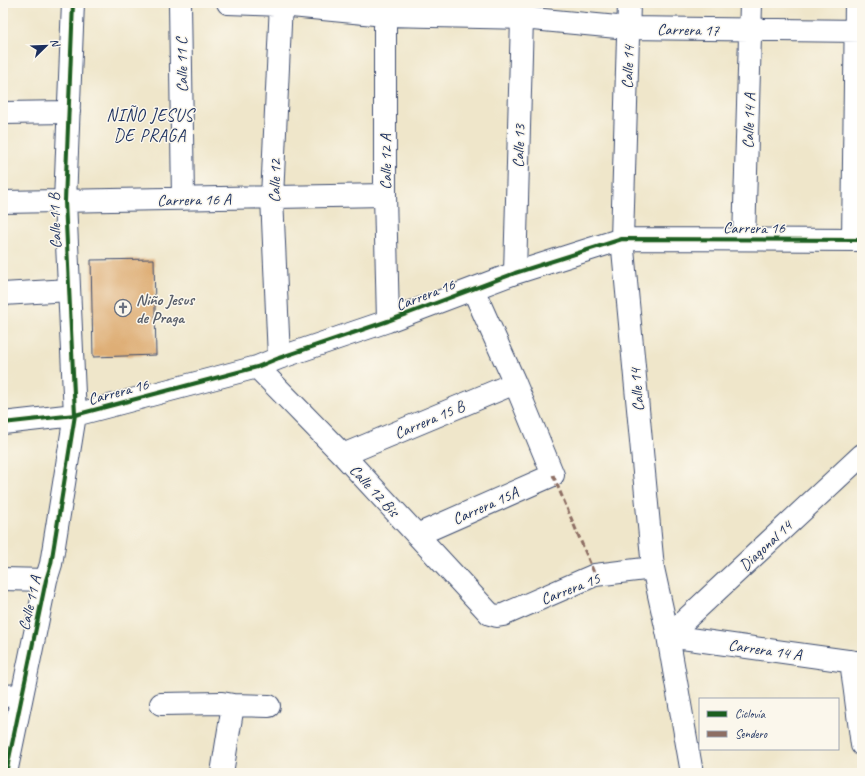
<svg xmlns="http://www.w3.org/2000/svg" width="865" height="776" viewBox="0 0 865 776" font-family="Caveat,sans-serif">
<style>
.building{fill:#deae76}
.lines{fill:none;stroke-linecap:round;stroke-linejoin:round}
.street-casing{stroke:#3b4a6e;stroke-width:24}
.street{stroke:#fff;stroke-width:22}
.quiet{stroke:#8d6e63;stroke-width:3;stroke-dasharray:6 3;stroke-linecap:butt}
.cycleway-casing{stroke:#fbf7ec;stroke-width:6}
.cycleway{stroke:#1b5e20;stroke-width:4}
.labels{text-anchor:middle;stroke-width:3;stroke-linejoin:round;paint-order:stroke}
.street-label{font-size:16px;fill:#1b2f5e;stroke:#fbf7ec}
.worship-label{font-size:16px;font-weight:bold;fill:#5b616d;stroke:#fbf7ec;text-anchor:start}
.neighbourhood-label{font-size:17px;letter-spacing:1px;fill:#1b2f5e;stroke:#fbf7ec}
</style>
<rect width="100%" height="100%" fill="#fbf7ec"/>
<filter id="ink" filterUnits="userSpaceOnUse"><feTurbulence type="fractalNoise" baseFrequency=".025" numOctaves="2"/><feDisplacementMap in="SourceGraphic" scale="8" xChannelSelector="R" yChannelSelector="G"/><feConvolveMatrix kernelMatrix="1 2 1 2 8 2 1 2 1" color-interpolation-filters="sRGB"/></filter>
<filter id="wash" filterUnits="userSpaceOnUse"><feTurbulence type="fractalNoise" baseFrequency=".012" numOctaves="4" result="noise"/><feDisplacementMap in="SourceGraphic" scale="16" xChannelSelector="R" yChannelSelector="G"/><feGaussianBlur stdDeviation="0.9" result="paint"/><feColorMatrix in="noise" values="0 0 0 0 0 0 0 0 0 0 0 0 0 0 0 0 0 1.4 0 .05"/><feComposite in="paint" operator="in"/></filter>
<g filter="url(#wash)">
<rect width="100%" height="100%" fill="#efe6ca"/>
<g id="blocks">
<path class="building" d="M 154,259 L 156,355 L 93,357 L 91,260 Z"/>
</g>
</g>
<g filter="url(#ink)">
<use href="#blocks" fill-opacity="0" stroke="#3b4a6e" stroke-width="1"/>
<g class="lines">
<g class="street-casing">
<path id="street" d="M 180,3 L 183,199
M 228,3 L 281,5 L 385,15 L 522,18 L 628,28 L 862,31
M 385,3 L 385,195 L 388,321
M 629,3 L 622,239 L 653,568 L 668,636 L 692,773
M 3,113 L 69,112
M 3,202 L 385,195
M 744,239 L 751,3
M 853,240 L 856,3
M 515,273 L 522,18
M 3,294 L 69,290
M 279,358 L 272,197 L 281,3
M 257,367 L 343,455 L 490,614 L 497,616 L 503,615 L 595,575 L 653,568
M 3,423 L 75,415 L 257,367 L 279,358 L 388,321 L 515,273 L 622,239 L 862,240
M 343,455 L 515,383
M 417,535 L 553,475 L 515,383 L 473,289
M 3,579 L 46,580
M 668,636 L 862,455
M 668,636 L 862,663
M 851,661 L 862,745
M 3,696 L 22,695
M 161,704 L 222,703 L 233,705 L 269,706
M 6,773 L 46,580 L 51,564 L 75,415 L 65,201 L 73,3
M 222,773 L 233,705"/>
</g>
<use href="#street" class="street"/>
<path class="quiet" d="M 553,475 L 595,575"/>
<g class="cycleway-casing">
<path id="cycleway" d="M 3,423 L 75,415 L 257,367 L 279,358 L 388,321 L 515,273 L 622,239 L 862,240
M 6,773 L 46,580 L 51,564 L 75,415 L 65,201 L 73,3"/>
</g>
<use href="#cycleway" class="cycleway"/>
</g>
</g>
<defs>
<g id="church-ring" transform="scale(0.9)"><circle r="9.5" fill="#fbf7ec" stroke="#6b7280" stroke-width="1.5"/><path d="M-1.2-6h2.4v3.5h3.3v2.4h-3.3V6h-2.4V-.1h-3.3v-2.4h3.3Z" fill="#6b7280"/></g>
</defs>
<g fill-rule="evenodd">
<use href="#church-ring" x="123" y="308"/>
</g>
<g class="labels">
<g class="street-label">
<text transform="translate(688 29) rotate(1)" y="6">Carrera 17</text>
<text transform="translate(181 65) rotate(-91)" y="6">Calle 11 C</text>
<text transform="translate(627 67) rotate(-88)" y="6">Calle 14</text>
<text transform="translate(748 121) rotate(-88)" y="6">Calle 14 A</text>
<text transform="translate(518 146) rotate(-88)" y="6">Calle 13</text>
<text transform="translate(385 162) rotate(-90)" y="6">Calle 12 A</text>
<text transform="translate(274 181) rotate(-89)" y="6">Calle 12</text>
<text transform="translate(194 199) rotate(-1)" y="6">Carrera 16 A</text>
<text transform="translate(54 221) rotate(-92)" y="6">Calle 11 B</text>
<text x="754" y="233">Carrera 16</text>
<text transform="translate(425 294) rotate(-21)" y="6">Carrera 16</text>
<text transform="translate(636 390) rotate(-95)" y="6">Calle 14</text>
<text transform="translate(118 391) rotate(-15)" y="6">Carrera 16</text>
<text transform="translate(429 419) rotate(-23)" y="6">Carrera 15 B</text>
<text transform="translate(375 490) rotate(47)" y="6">Calle 12 Bis</text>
<text transform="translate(485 505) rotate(-24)" y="6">Carrera 15A</text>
<text transform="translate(765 545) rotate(-43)" y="6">Diagonal 14</text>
<text transform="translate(570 588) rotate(-21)" y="6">Carrera 15</text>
<text transform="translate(29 603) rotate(-77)" y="6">Calle 11 A</text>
<text transform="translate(765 649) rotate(8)" y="6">Carrera 14 A</text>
</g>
<g class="worship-label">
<text x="136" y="305">Niño Jesus<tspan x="136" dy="18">de Praga</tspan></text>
</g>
<g class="neighbourhood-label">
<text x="150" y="121">NIÑO JESUS<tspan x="150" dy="20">DE PRAGA</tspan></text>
</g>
</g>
<rect width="865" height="776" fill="none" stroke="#fbf7ec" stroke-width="16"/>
<rect x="699" y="698" width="140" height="52" fill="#fbf7ec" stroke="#a1a7b3"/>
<rect x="707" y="711" width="20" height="6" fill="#1b5e20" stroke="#a1a7b3"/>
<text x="735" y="718" font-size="12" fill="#1b2f5e">Ciclovía</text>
<rect x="707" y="731" width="20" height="6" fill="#8d6e63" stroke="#a1a7b3"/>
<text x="735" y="738" font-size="12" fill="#1b2f5e">Sendero</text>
<g transform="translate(46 46) rotate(67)" stroke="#fbf7ec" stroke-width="3" paint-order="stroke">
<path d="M0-3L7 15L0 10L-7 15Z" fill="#1b2f5e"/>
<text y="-6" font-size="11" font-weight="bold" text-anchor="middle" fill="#1b2f5e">N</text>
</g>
</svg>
